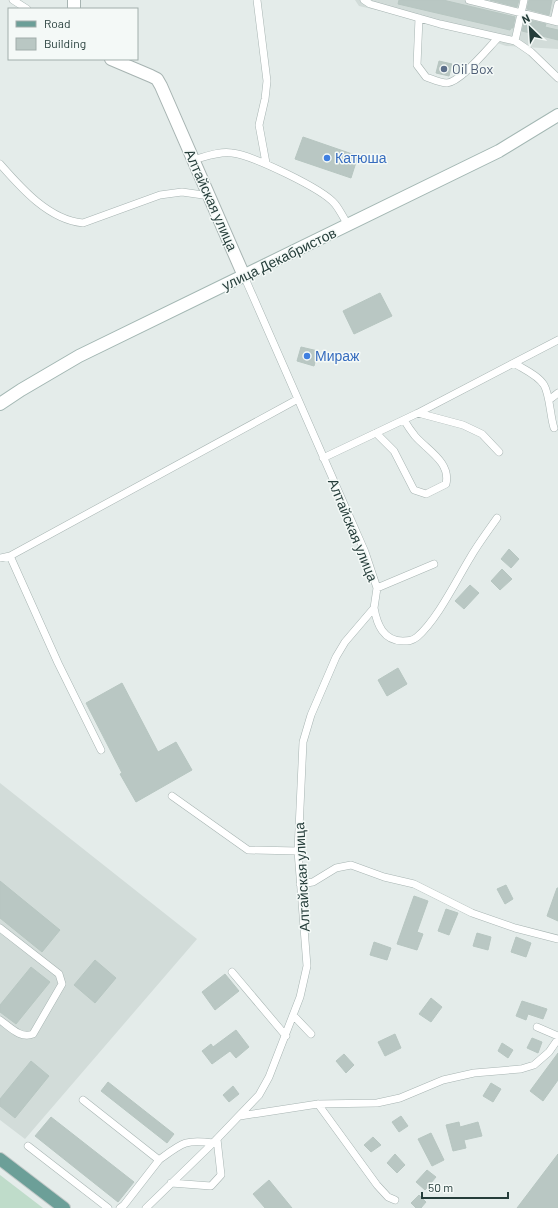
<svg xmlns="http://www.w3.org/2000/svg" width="558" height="1208" viewBox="0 0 558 1208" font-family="Barlow,sans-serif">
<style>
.built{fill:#d2dcd9}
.green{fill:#bfdcca}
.building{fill:#b9c7c3;stroke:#b7c6c1}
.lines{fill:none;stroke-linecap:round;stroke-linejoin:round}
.service-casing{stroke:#a7b4b2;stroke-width:8}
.minor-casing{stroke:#a7b4b2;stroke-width:14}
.secondary-casing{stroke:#a3b7b3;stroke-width:14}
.primary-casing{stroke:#c2c9c8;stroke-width:14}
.service{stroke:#fff;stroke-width:7}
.minor{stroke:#fff;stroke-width:12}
.secondary{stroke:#fff;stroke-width:12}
.primary{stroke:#6c9f98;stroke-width:12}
.service-dot{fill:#5c6f8a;stroke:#f4f9f7;stroke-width:1.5}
.shop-dot{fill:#3f7fe0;stroke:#f4f9f7;stroke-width:1.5}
.labels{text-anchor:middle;stroke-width:3;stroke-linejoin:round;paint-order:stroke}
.service-label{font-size:14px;fill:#4e5e75;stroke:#f4f9f7;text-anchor:start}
.shop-label{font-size:14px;fill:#366cbe;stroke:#f4f9f7;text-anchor:start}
.street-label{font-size:14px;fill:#253d3a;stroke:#f4f9f7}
</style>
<rect width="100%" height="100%" fill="#e4ecea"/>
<path class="built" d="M 355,0 L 558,0 L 558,49 L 506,46 L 452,27 L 359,6 Z
M 0,783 L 197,939 L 25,1139 L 0,1120 Z"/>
<path class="green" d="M 0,1175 L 43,1208 L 0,1208 Z"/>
<path class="building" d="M 399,0 L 443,0 L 515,17 L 513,28 L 511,28 L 510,30 L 398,4 Z
M 490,0 L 519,0 L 517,7 Z
M 529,0 L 552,0 L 549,15 L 527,9 Z
M 525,19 L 546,24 L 545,27 L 558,30 L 558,40 L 522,31 Z
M 439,61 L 452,64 L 449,76 L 436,73 Z
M 303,137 L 358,156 L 351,178 L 295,159 Z
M 380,293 L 392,316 L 354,334 L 343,311 Z
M 301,347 L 318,351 L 314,366 L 297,361 Z
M 509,549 L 519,559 L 511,568 L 501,559 Z
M 502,569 L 512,579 L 500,590 L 491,581 Z
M 470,585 L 479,593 L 464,609 L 455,601 Z
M 398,668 L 407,684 L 387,696 L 378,680 Z
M 122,683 L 158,752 L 176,742 L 192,770 L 136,802 L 120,774 L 122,773 L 86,703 Z
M 0,881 L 60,930 L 42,952 L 0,918 Z
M 506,885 L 513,899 L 505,904 L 497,889 Z
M 557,888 L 558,888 L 558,921 L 547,916 Z
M 414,896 L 428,901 L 417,932 L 423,934 L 417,950 L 397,944 Z
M 446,909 L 458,913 L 449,935 L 438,931 Z
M 477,933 L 491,937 L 488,950 L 473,946 Z
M 516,937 L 531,943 L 526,957 L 511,952 Z
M 374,942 L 391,948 L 387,960 L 370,955 Z
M 95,960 L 116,978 L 95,1003 L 74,985 Z
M 31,967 L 50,982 L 16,1024 L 0,1012 L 0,1005 Z
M 225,974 L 239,991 L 215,1010 L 202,992 Z
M 431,998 L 442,1007 L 431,1022 L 419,1014 Z
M 522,1001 L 547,1009 L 543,1019 L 528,1014 L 526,1020 L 516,1016 Z
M 236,1030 L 249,1047 L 236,1058 L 230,1051 L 212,1064 L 202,1051 L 211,1044 L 213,1047 Z
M 395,1034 L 401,1048 L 385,1056 L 378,1042 Z
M 532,1038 L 542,1042 L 538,1053 L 527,1048 Z
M 502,1043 L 513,1050 L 508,1058 L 498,1051 Z
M 558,1053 L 558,1080 L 543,1101 L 530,1091 Z
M 344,1054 L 354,1065 L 346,1073 L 336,1061 Z
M 31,1061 L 49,1076 L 15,1118 L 0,1106 L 0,1099 Z
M 108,1082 L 174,1134 L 167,1143 L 101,1091 Z
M 491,1083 L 501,1089 L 493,1102 L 483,1096 Z
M 233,1086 L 239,1094 L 229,1102 L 223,1095 Z
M 401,1116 L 408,1126 L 399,1132 L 392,1122 Z
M 51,1117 L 134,1182 L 118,1202 L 35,1136 Z
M 459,1122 L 460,1127 L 478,1122 L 482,1136 L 464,1140 L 466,1148 L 453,1151 L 446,1125 Z
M 431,1133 L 444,1160 L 432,1166 L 418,1139 Z
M 373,1137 L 381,1145 L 371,1152 L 364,1145 Z
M 395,1154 L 405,1165 L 397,1173 L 387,1163 Z
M 558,1154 L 558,1208 L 517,1208 Z
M 427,1170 L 436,1177 L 425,1190 L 416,1182 Z
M 269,1180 L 292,1208 L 265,1208 L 253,1194 Z
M 419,1195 L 426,1202 L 421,1208 L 416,1208 L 411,1203 Z"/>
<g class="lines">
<g class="service-casing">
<path id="service" d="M 13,0 L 27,9
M 257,0 L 267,81 L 265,99 L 259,125 L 266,163
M 364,0 L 370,4 L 440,24 L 515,41 L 531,52 L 558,78
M 469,0 L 558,22
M 419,18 L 417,65 L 426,77 C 432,79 440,83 447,83 C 461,82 488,48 498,38
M 554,21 L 558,4
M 515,41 L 524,0
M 193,160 C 205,157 218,151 232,153 C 252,155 323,189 335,204 C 340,210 344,219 348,225
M 0,164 C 21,188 49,220 83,223 L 160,195 L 182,192 L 210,196
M 514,363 C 523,369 538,375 544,385 C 550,395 550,416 554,428
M 549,400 L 558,393
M 418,413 L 463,425 L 482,434 L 499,452
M 376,433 L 394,451 L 414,490 L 426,494 L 446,484 C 451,462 427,450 415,436 C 411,431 407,425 404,420
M 323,458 L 418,413 L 558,340
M 0,558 L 10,556
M 377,588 L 434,564
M 374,608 C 377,624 383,641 403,641 C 408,641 412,641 417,637 C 437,620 456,581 470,558 C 478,544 488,531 497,518
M 101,750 L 58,663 L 10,556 L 298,399
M 172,796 L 248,850 L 298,851
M 300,884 L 313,882 L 336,868 L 351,865 L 384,877 L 414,884 L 472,913 L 515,928 L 558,939
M 0,928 L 59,974 L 62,984 L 33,1034 C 20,1039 10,1027 0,1020
M 232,972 L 286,1036
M 293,1015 L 311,1034
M 537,1027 L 558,1036
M 83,1100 L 159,1160 L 124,1205 L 120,1208
M 318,1104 L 377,1185 L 388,1197 L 395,1200
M 240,1116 L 318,1104 L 377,1103 L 400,1098 L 443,1080 L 474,1073 L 521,1069 L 534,1065 L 549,1052 L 558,1039
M 28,1146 L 108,1208
M 159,1160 C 182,1143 185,1139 213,1143
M 171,1183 L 211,1186 L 221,1175 L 217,1139
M 146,1208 L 213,1143 L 259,1095 L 269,1077 L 300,997 L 307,966 L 298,851 L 303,742 L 311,715 L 336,657 L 345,642 L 374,608 L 377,588 L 365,552 L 244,276"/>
</g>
<g class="minor-casing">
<path id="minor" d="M 74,9 L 74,0
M 111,59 L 151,76 L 157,79 L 161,86 L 244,276"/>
</g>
<g class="secondary-casing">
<path id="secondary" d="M 0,404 L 21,390 L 79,356 L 499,151 L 558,115"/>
</g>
<g class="primary-casing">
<path id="primary" d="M 0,1159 L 64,1208"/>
</g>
<use href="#service" class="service"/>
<use href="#minor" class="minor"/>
<use href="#secondary" class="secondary"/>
<use href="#primary" class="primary"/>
</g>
<circle class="service-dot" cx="444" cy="69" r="4"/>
<g class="shop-dot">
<circle cx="327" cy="158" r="4"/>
<circle cx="307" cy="356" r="4"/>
</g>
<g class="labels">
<g class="service-label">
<text x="452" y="74">Oil Box</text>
</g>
<g class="shop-label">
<text x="335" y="163">Катюша</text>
<text x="315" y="361">Мираж</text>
</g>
<g class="street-label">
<text transform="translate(211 200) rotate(66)" y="5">Алтайская улица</text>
<text transform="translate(279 259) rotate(-26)" y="5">улица Декабристов</text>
<text transform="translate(353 530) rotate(68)" y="5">Алтайская улица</text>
<text transform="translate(302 877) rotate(-93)" y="5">Алтайская улица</text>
</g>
</g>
<rect x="8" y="8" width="130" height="52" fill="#f4f9f7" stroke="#a1aeab"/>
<rect x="16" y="21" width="20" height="6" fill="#6c9f98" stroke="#a1aeab"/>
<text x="44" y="28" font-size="12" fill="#253d3a">Road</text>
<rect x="16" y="38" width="20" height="12" fill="#b9c7c3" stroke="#a1aeab"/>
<text x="44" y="48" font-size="12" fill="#253d3a">Building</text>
<g transform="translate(530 28) rotate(335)" stroke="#f4f9f7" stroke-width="3" paint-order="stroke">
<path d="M0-3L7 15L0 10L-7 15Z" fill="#253d3a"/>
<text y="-6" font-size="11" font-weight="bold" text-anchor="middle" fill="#253d3a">N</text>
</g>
<path d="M422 1192v6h86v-6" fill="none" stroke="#253d3a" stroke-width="2"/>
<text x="428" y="1192" font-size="12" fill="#253d3a" stroke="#f4f9f7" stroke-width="3" paint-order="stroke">50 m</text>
</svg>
